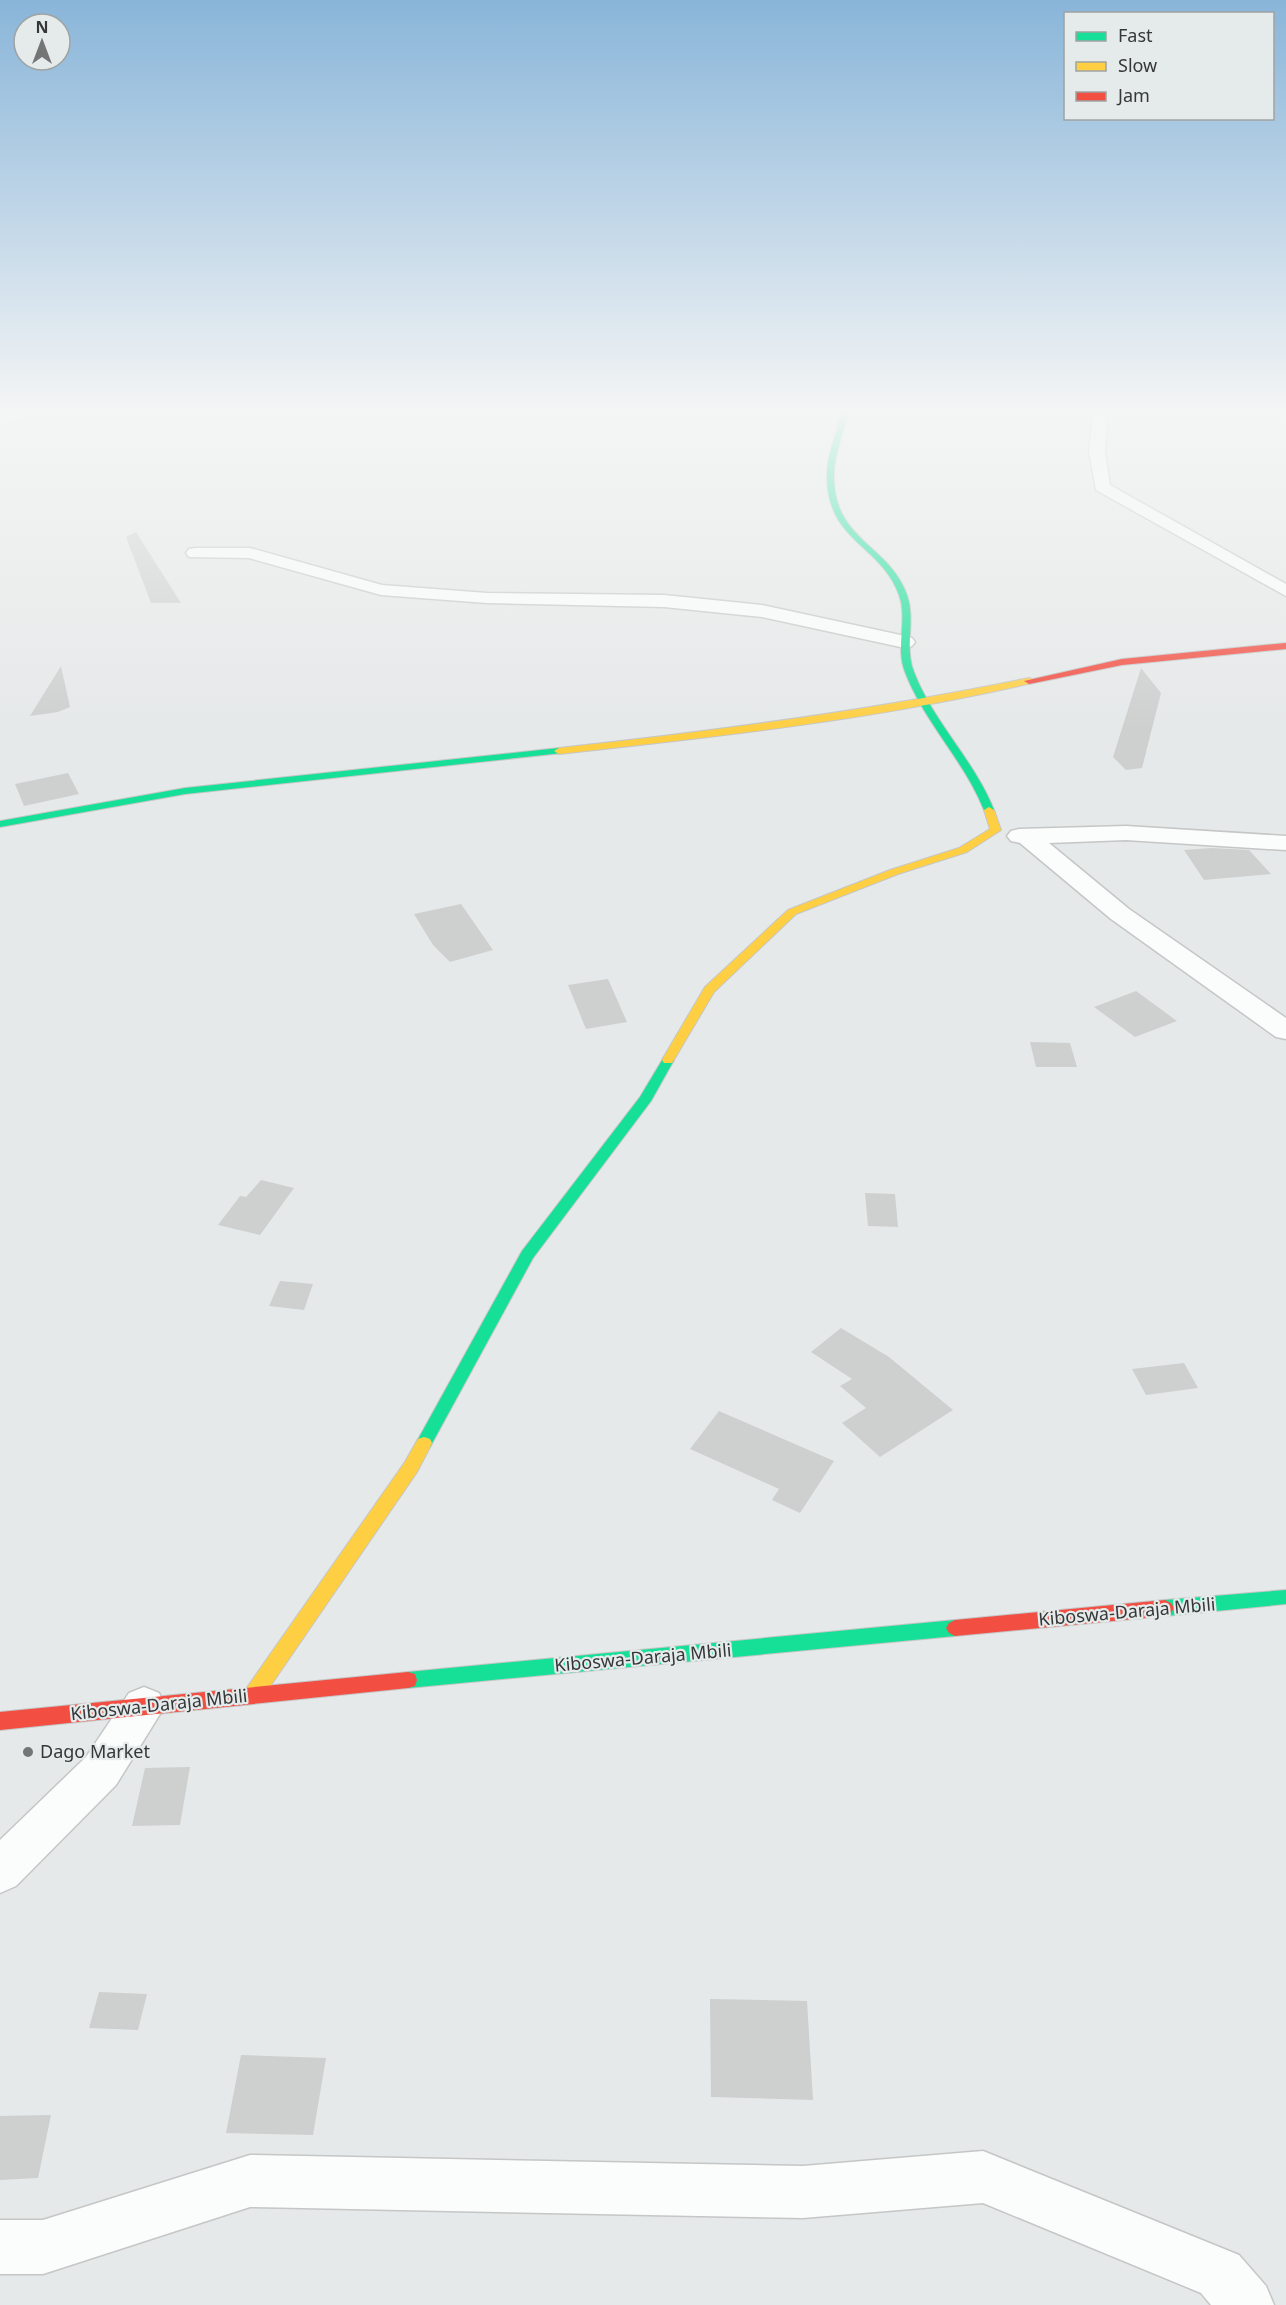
<svg xmlns="http://www.w3.org/2000/svg" width="1286" height="2305" viewBox="0 0 1286 2305" font-family="'Noto Sans',sans-serif">
<style>
.building{fill:#ced0d0}
.lines{fill:none;stroke-linecap:round;stroke-linejoin:round}
.street-casing{stroke:#c5c6c6;stroke-width:3}
.fast-casing{stroke:#c5c6c6;stroke-width:2}
.slow-casing{stroke:#c5c6c6;stroke-width:2}
.jam-casing{stroke:#c5c6c6;stroke-width:2}
.street{fill:#fbfcfc;fill-rule:evenodd}
.fast{fill:#16e098;fill-rule:evenodd}
.slow{fill:#ffcf43;fill-rule:evenodd}
.jam{fill:#f24e42;fill-rule:evenodd}
.poi-dot{fill:#747676;stroke:#e5eaea;stroke-width:2}
.labels{text-anchor:middle;stroke-width:4.5;stroke-linejoin:round;paint-order:stroke}
.near-street-label{font-size:18px;fill:#363838;stroke:#e5eaea}
.near-poi-label{font-size:18px;fill:#363838;stroke:#e5eaea;text-anchor:start}
</style>
<rect width="100%" height="100%" fill="#e6e9e9"/>
<path class="building" d="M 136,532 L 181,603 L 151,603 L 126,537 Z
M 61,666 L 70,707 L 58,712 L 30,716 Z
M 1141,668 L 1161,693 L 1142,768 L 1126,770 L 1113,757 Z
M 68,773 L 79,794 L 24,806 L 15,784 Z
M 1212,848 L 1249,850 L 1271,874 L 1204,880 L 1184,850 Z
M 461,904 L 493,950 L 450,962 L 433,945 L 414,914 Z
M 608,979 L 627,1022 L 586,1029 L 568,985 Z
M 1136,991 L 1177,1021 L 1135,1037 L 1094,1007 Z
M 1030,1042 L 1070,1043 L 1077,1067 L 1036,1067 Z
M 261,1180 L 294,1188 L 260,1235 L 218,1225 L 240,1196 L 246,1197 Z
M 865,1193 L 895,1194 L 898,1227 L 868,1226 Z
M 280,1281 L 313,1284 L 304,1310 L 269,1306 Z
M 841,1328 L 889,1357 L 953,1410 L 880,1457 L 842,1423 L 866,1408 L 840,1386 L 852,1379 L 811,1352 Z
M 1184,1363 L 1198,1388 L 1146,1395 L 1132,1369 Z
M 719,1411 L 834,1461 L 800,1513 L 772,1500 L 779,1489 L 690,1449 Z
M 190,1767 L 180,1825 L 132,1826 L 145,1768 Z
M 99,1992 L 147,1994 L 138,2030 L 89,2028 Z
M 710,1999 L 807,2001 L 813,2100 L 711,2097 Z
M 241,2055 L 326,2058 L 313,2135 L 226,2133 Z
M 51,2115 L 38,2178 L 0,2180 L 0,2116 Z"/>
<g class="lines">
<g class="street-casing">
<path id="street" d="M 31,408 L 54,408 L 52,411 L 0,425 L 0,417 Z
M 1094,408 L 1108,408 L 1105,452 L 1110,485 L 1286,584 L 1286,596 L 1096,490 L 1089,452 Z
M 195,548 L 250,548 L 382,585 L 487,593 L 664,595 L 762,605 L 905,636 L 912,638 L 915,642 L 912,646 L 905,648 L 762,617 L 664,607 L 487,603 L 381,595 L 249,558 L 189,557 L 186,553 L 189,549 Z
M 1126,826 L 1286,836 L 1286,850 L 1126,840 L 1049,843 L 1129,909 L 1286,1018 L 1286,1039 L 1276,1037 L 1111,919 L 1020,843 L 1011,841 L 1007,836 L 1011,831 L 1019,829 Z
M 144,1687 L 159,1693 L 165,1706 L 116,1785 L 16,1886 L 0,1893 L 0,1840 L 86,1757 L 129,1693 Z
M 983,2151 L 1239,2255 L 1266,2286 L 1274,2305 L 1211,2305 L 1201,2293 L 983,2203 L 803,2218 L 250,2207 L 43,2274 L 0,2274 L 0,2220 L 43,2220 L 250,2155 L 803,2166 Z"/>
</g>
<g class="fast-casing">
<path id="fast" d="M 842,408 L 848,408 C 846,431 834,451 834,475 C 833,541 889,544 907,595 C 916,620 904,648 914,672 C 933,722 974,760 994,810 L 993,812 L 989,813 L 984,810 C 964,760 924,722 905,672 C 895,647 908,620 899,595 C 881,544 826,542 827,474 C 827,451 839,431 842,408 Z
M 559,748 L 562,749 L 562,753 L 185,794 L 0,827 L 0,821 L 185,788 Z
M 668,1056 L 674,1060 L 651,1101 L 533,1258 L 430,1447 L 424,1449 L 418,1447 L 416,1443 L 522,1251 L 640,1097 L 664,1057 Z
M 1286,1590 L 1286,1604 L 1165,1616 L 1159,1613 L 1156,1608 L 1159,1603 L 1165,1600 Z
M 955,1620 L 961,1623 L 964,1628 L 961,1633 L 955,1636 L 408,1688 L 401,1686 L 399,1680 L 401,1674 L 408,1672 Z"/>
</g>
<g class="slow-casing">
<path id="slow" d="M 1029,678 L 1032,679 L 1032,683 C 877,719 717,737 559,754 L 554,751 L 559,748 C 717,731 873,710 1029,678 Z
M 989,807 L 994,810 L 1001,830 L 967,852 L 898,874 L 796,914 L 714,992 L 672,1063 L 664,1063 L 662,1060 L 705,987 L 788,910 L 890,870 L 959,848 L 990,829 L 984,810 Z
M 424,1437 L 430,1439 L 432,1443 L 417,1472 L 260,1701 L 253,1703 L 246,1701 L 244,1695 L 246,1689 L 405,1462 L 418,1439 Z"/>
</g>
<g class="jam-casing">
<path id="jam" d="M 1286,643 L 1286,649 L 1122,665 L 1029,684 L 1024,681 L 1122,659 Z
M 1165,1600 L 1171,1603 L 1174,1608 L 1171,1613 L 1165,1616 L 955,1636 L 949,1633 L 946,1628 L 949,1623 L 955,1620 Z
M 408,1672 L 415,1674 L 417,1680 L 415,1686 L 408,1688 L 0,1730 L 0,1712 Z"/>
</g>
<use href="#street" class="street"/>
<use href="#fast" class="fast"/>
<use href="#slow" class="slow"/>
<use href="#jam" class="jam"/>
</g>
<linearGradient id="sky" x2="0" y2="1"><stop stop-color="#89b5d9"/><stop offset="0.56" stop-color="#f4f5f5"/><stop offset="1" stop-color="#f4f5f5" stop-opacity="0"/></linearGradient>
<rect width="1286" height="731" fill="url(#sky)"/>
<circle class="poi-dot" cx="28" cy="1752" r="6"/>
<g class="labels">
<g class="near-street-label">
<text transform="translate(1127 1612) rotate(-5)" y="6">Kiboswa-Daraja Mbili</text>
<text transform="translate(643 1658) rotate(-5)" y="6">Kiboswa-Daraja Mbili</text>
<text transform="translate(159 1705) rotate(-6)" y="6">Kiboswa-Daraja Mbili</text>
</g>
<g class="near-poi-label">
<text x="40" y="1758">Dago Market</text>
</g>
</g>
<rect x="1064" y="12" width="210" height="108" fill="#e5eaea" stroke="#9fa3a3" stroke-width="1.5"/>
<rect x="1076" y="32" width="30" height="9" fill="#16e098" stroke="#9fa3a3" stroke-width="1.5"/>
<text x="1118" y="42" font-size="18" fill="#363838">Fast</text>
<rect x="1076" y="62" width="30" height="9" fill="#ffcf43" stroke="#9fa3a3" stroke-width="1.5"/>
<text x="1118" y="72" font-size="18" fill="#363838">Slow</text>
<rect x="1076" y="92" width="30" height="9" fill="#f24e42" stroke="#9fa3a3" stroke-width="1.5"/>
<text x="1118" y="102" font-size="18" fill="#363838">Jam</text>
<g transform="translate(42 42)"><circle r="28" fill="#e5eaea" stroke="#9fa3a3" stroke-width="1.5"/>
<path d="M0-4.5L10 22L0 15L-10 22Z" fill="#747676"/>
<text y="-9" font-size="16" font-weight="bold" text-anchor="middle" fill="#363838">N</text>
</g>
</svg>
